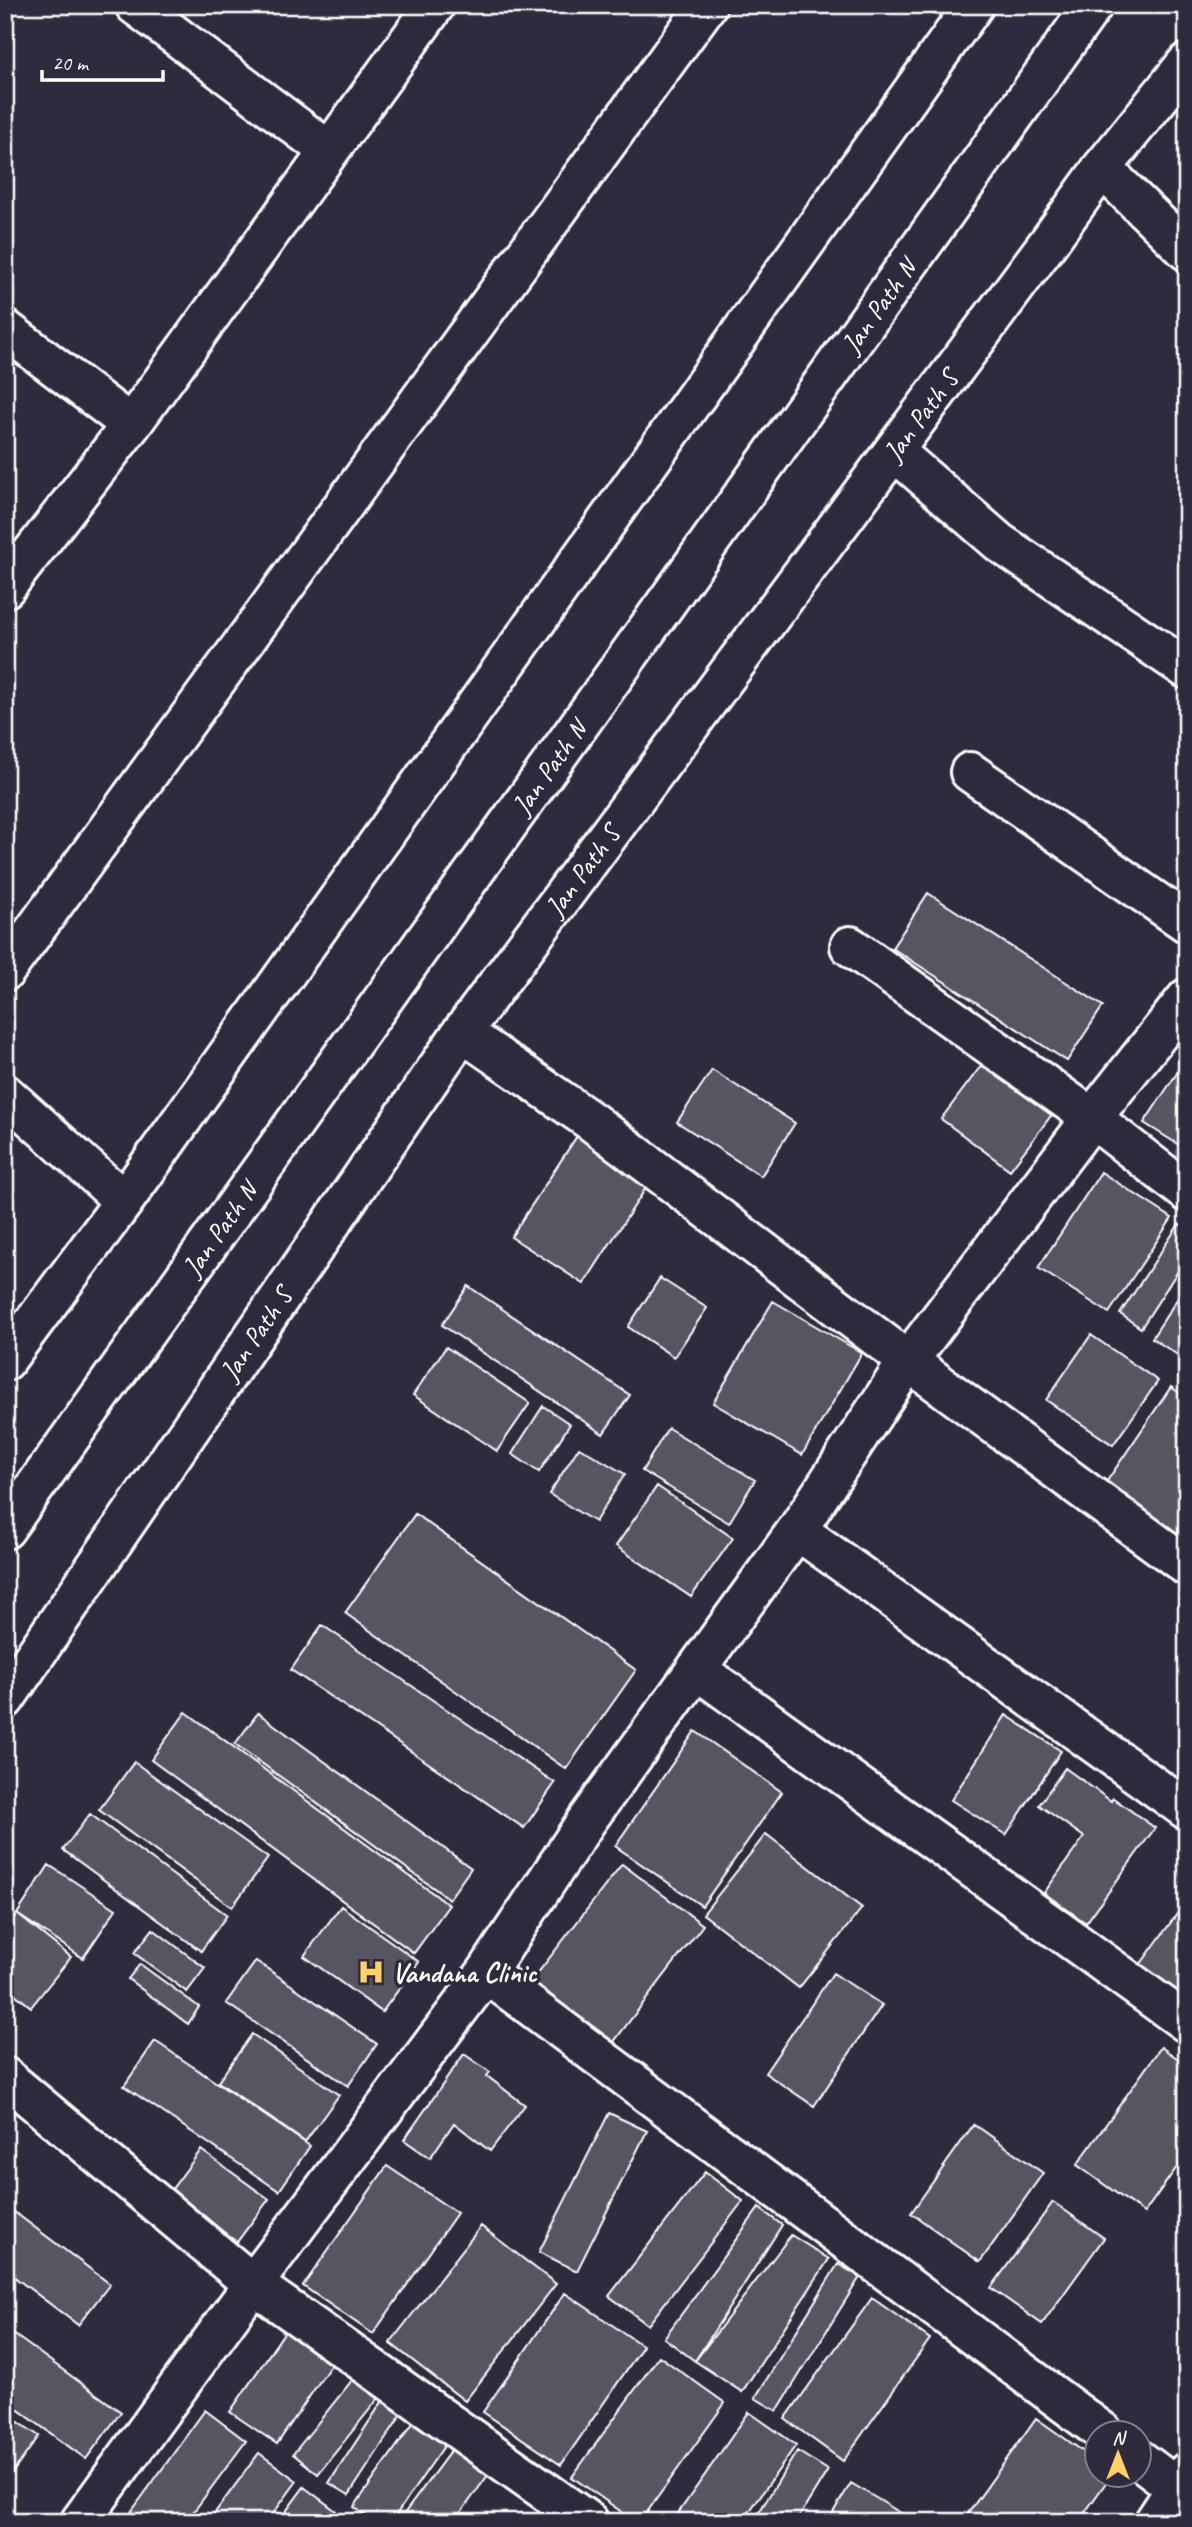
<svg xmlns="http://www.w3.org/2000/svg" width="1192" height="2527" viewBox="0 0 1192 2527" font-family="Caveat,sans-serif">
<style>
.building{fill:#595564;stroke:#fff;stroke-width:2}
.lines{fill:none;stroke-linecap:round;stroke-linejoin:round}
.minor-casing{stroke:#fff;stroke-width:44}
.major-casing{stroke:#fff;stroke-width:44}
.minor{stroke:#2f2a3d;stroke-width:38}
.major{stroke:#2f2a3d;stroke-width:38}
.labels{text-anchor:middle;stroke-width:7;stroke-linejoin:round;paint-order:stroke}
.street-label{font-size:28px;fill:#fff;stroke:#2f2a3d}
.poi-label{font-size:28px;font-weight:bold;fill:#fff;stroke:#2f2a3d;text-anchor:start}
</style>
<rect width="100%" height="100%" fill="#2f2a3d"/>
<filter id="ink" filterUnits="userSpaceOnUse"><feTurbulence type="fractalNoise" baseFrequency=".0143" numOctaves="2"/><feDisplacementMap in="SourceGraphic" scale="14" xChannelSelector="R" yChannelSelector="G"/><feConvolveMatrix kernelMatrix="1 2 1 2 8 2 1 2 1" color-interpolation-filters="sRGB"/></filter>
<g filter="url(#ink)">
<path class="building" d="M 928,893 L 1103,1006 L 1067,1061 L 892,948 Z
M 993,1050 L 1062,1101 L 1010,1170 L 941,1119 Z
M 1187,1058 L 1187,1150 L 1144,1123 Z
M 712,1070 L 795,1123 L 761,1176 L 677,1122 Z
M 579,1133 L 651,1180 L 584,1284 L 511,1237 Z
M 1101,1172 L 1172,1218 L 1109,1313 L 1038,1268 Z
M 1179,1224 L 1187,1229 L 1187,1257 L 1141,1328 L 1120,1314 Z
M 660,1278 L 707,1308 L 674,1357 L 628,1327 Z
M 1187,1284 L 1187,1351 L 1182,1358 L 1152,1338 Z
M 468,1286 L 630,1395 L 603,1434 L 442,1325 Z
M 773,1301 L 862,1353 L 802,1455 L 713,1403 Z
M 1091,1335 L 1158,1381 L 1113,1445 L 1046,1400 Z
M 446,1347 L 530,1403 L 497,1451 L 413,1395 Z
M 1171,1387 L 1187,1398 L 1187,1520 L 1178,1534 L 1105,1484 Z
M 543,1406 L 570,1424 L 539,1472 L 512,1454 Z
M 668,1428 L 755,1480 L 729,1523 L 642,1471 Z
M 579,1447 L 625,1474 L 595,1522 L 549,1494 Z
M 657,1486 L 733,1538 L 691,1597 L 616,1546 Z
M 415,1514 L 636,1670 L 566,1769 L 345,1613 Z
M 322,1625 L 555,1783 L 524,1828 L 291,1670 Z
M 186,1712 L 449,1905 L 414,1953 L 151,1760 Z
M 258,1713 L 471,1868 L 449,1899 L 235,1744 Z
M 1006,1715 L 1061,1751 L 1006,1835 L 951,1800 Z
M 695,1731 L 782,1792 L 702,1906 L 615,1846 Z
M 134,1762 L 268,1858 L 232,1907 L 99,1810 Z
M 1065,1768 L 1111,1801 L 1113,1798 L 1155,1828 L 1086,1923 L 1044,1893 L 1084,1837 L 1039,1805 Z
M 90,1814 L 227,1915 L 201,1951 L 63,1850 Z
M 766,1834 L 862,1908 L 799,1988 L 703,1914 Z
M 622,1864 L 703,1925 L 609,2048 L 527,1987 Z
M 49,1865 L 116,1909 L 83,1958 L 17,1914 Z
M 1187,1900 L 1187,1983 L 1179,1993 L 1140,1965 Z
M 341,1906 L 419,1962 L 382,2012 L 304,1956 Z
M 17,1914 L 71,1957 L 31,2007 L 5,1986 L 5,1928 Z
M 153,1929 L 205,1968 L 187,1992 L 134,1953 Z
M 256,1961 L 377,2044 L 348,2086 L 226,2003 Z
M 140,1964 L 199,2007 L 188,2024 L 128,1979 Z
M 833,1973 L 882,2005 L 814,2106 L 765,2073 Z
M 252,2034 L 339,2095 L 305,2142 L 218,2082 Z
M 155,2041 L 310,2146 L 279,2191 L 124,2086 Z
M 1161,2047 L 1187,2065 L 1187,2153 L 1144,2213 L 1077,2165 Z
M 464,2054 L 490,2072 L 487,2076 L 525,2105 L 490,2151 L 454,2123 L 430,2158 L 404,2140 Z
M 609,2113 L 647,2131 L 577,2271 L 539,2252 Z
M 974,2124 L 1043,2173 L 980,2262 L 911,2213 Z
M 201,2150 L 269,2199 L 237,2242 L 169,2193 Z
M 387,2166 L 457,2213 L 373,2334 L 303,2286 Z
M 705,2172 L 743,2201 L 648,2325 L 609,2296 Z
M 1053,2202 L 1104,2238 L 1042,2324 L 991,2288 Z
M 5,2205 L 110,2284 L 78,2325 L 5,2270 Z
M 759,2208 L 782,2225 L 695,2361 L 664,2338 Z
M 481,2226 L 556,2284 L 465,2401 L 390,2343 Z
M 791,2235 L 829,2259 L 742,2392 L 695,2361 Z
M 838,2264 L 860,2277 L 777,2411 L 755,2398 Z
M 565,2293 L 643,2346 L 561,2465 L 483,2412 Z
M 872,2298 L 930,2339 L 843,2461 L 785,2419 Z
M 290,2324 L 337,2356 L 277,2444 L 230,2412 Z
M 5,2328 L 121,2412 L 86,2459 L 5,2400 Z
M 659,2356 L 725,2403 L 640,2522 L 636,2522 L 572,2477 Z
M 357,2374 L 382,2394 L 318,2474 L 293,2454 Z
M 384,2399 L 403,2412 L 349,2495 L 329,2483 Z
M 205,2410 L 246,2441 L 186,2522 L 144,2522 L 131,2512 Z
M 749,2412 L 796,2445 L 742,2522 L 672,2522 Z
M 5,2413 L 39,2436 L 5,2483 Z
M 418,2416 L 449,2439 L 391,2522 L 375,2522 L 354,2507 Z
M 1036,2418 L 1098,2462 L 1098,2474 L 1112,2474 L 1078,2522 L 962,2522 Z
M 455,2445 L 491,2471 L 454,2522 L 398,2522 Z
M 797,2451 L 828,2470 L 796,2522 L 753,2522 Z
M 259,2453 L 297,2481 L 267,2522 L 208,2522 Z
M 851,2483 L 904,2515 L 900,2522 L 827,2522 Z
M 304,2487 L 336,2511 L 328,2522 L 278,2522 Z"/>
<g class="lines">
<g class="minor-casing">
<path id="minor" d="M 135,5 L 329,151
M 1102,168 L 1187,251
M 5,329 L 131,425
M 894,451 L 1000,543 L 1187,669
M 5,588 L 131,425 L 435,5
M 970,772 L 1187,923
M 850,946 L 1092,1118 L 1187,1192
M 5,971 L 707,5
M 462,1032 L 591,1121 L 908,1361 L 1187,1566
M 5,1094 L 124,1201
M 5,1361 L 124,1201 L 974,5
M 797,1530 L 1187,1810
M 696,1669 L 1187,2023
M 486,1973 L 1103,2432
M 5,2077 L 253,2284 L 589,2522
M 1140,2460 L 1176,2487
M 80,2522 L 253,2284 L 486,1973 L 587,1820 L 797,1530 L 908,1361 L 1092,1118 L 1187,998
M 1154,2522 L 1187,2472"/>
</g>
<g class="major-casing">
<g id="major">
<path id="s1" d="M 5,1529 L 1093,5"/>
<path id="s2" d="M 5,1699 L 462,1032 L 1048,243 L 1102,168 L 1187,63"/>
</g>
</g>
<use href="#minor" class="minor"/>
<use href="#major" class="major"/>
</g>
</g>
<defs>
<g id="hospital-bare" transform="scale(2.1)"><path d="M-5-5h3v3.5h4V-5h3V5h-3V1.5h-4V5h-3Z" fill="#ffd166" stroke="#2f2a3d" stroke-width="2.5" paint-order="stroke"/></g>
</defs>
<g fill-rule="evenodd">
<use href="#hospital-bare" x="371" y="1972"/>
</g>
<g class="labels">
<g class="street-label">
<text dy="10" stroke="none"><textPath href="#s1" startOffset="1503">Jan Path N</textPath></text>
<text dy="10" stroke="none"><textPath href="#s2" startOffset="1577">Jan Path S</textPath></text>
<text dy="10" stroke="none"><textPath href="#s1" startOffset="936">Jan Path N</textPath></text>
<text dy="10" stroke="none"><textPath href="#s2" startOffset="1010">Jan Path S</textPath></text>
<text dy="10" stroke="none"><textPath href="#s1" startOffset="369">Jan Path N</textPath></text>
<text dy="10" stroke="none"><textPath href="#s2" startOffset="443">Jan Path S</textPath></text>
</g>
<g class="poi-label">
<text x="392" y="1982">Vandana Clinic</text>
</g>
</g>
<rect width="1192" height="2527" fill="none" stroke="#2f2a3d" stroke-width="28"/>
<rect x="14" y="14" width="1164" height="2499" fill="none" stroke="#fff" stroke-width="2.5" filter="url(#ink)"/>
<g transform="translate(1118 2454)"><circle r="33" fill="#2f2a3d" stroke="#827f8b" stroke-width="2"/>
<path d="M0-5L12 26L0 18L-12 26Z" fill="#ffd166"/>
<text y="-10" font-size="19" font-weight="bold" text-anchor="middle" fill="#ffffff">N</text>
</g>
<path d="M42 70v10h121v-10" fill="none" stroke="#ffffff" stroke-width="3.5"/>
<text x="52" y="70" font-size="21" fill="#ffffff" stroke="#2f2a3d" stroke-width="5" paint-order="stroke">20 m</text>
</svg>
